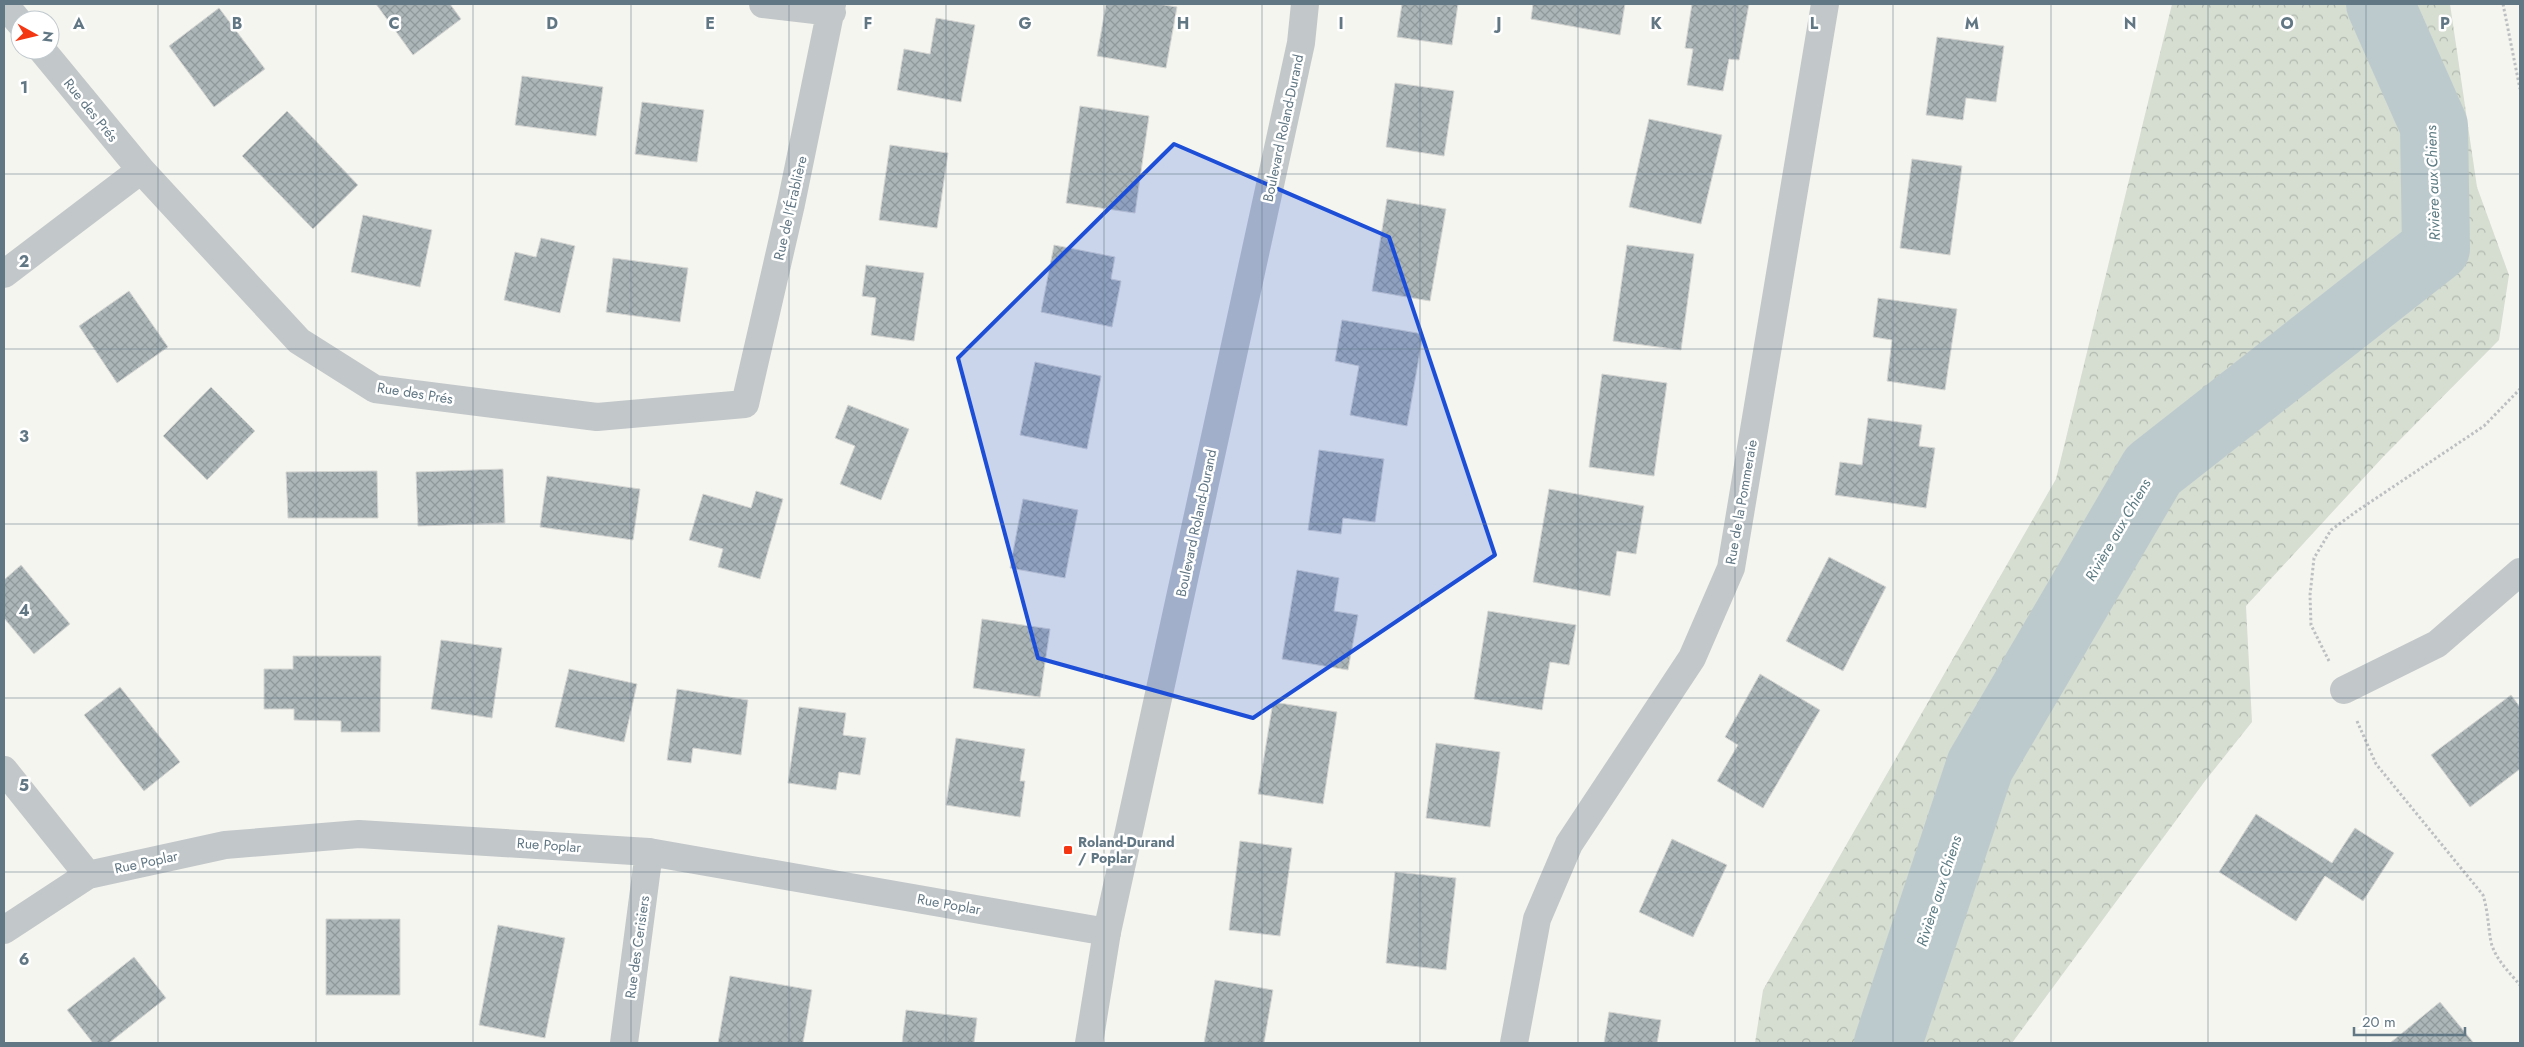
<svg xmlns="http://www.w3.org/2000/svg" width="2524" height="1047" viewBox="0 0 2524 1047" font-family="Jost,sans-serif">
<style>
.forest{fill:url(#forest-crowns)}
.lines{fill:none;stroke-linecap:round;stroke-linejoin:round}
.river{stroke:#bccace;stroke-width:68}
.building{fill:url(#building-cross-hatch);stroke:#d6d6d3}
.path{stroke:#bdc0c2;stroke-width:3;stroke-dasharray:2.5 2.5;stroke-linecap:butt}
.minor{stroke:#c2c7c9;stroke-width:28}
.tertiary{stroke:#c2c7c9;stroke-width:28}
.marked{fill:#1d4ed8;fill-opacity:0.2;stroke:#1d4ed8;stroke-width:4;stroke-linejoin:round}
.grid{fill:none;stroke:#617784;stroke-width:1;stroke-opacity:0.55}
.poi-dot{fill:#f43612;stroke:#fff;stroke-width:2}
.labels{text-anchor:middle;stroke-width:5;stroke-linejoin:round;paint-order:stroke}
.street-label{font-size:14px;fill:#617784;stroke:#fff}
.poi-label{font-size:14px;font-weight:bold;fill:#617784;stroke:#fff;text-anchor:start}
.water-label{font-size:15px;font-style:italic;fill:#5c7b82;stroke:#fff}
.grid-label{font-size:16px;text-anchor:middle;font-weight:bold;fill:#617784;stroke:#fff;stroke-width:5;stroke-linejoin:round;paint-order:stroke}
</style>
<defs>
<pattern id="forest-crowns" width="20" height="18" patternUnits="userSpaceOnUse" patternTransform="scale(1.25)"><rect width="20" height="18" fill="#d6ddd1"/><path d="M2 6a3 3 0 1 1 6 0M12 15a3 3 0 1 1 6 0" fill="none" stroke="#b1b8af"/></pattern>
<pattern id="building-cross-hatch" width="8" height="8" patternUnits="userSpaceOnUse" patternTransform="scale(1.25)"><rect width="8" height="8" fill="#acb6b9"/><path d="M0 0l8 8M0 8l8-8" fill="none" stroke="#8f999c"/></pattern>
</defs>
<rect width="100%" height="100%" fill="#f5f5f0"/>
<path class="forest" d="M 2172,4 L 2450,4 L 2477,187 L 2509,275 L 2499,340 L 2383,457 L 2246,606 L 2252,722 L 2205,781 L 2012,1043 L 1755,1043 L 1763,990 L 2056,479 Z"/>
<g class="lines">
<path class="river" d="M 1888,1043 L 1980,766 L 2153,470 L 2436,248 L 2434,126 L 2380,4"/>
</g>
<path class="building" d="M 376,4 L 450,4 L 461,19 L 413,55 Z
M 1106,4 L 1158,4 L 1177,7 L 1166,68 L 1097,56 Z
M 1402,4 L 1458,4 L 1452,45 L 1397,37 Z
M 1533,4 L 1625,4 L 1620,35 L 1531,19 Z
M 1692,4 L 1749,4 L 1739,60 L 1729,59 L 1723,91 L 1687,85 L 1693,49 L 1685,48 Z
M 219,8 L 265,69 L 214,107 L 169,46 Z
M 936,18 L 975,25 L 961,102 L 897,90 L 904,49 L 930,54 Z
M 1937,37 L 2004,46 L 1996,102 L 1966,98 L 1963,120 L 1926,115 Z
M 522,76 L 603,87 L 596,136 L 515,125 Z
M 1395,83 L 1454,91 L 1444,156 L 1386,147 Z
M 642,102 L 704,110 L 697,162 L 635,154 Z
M 1080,106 L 1149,116 L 1135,213 L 1066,203 Z
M 287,111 L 358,185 L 313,229 L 242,156 Z
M 1649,119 L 1722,135 L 1701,224 L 1629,207 Z
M 890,145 L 948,153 L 937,228 L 879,220 Z
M 1912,159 L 1962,166 L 1950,255 L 1900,248 Z
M 1387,199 L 1446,209 L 1430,301 L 1372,291 Z
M 363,215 L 432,230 L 420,287 L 351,272 Z
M 541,238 L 575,246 L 560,313 L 504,300 L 515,252 L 536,257 Z
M 1054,245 L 1115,257 L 1111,279 L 1121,281 L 1112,327 L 1041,312 Z
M 1627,245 L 1694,254 L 1681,350 L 1613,341 Z
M 613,258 L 688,268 L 680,322 L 606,312 Z
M 866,265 L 924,273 L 914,341 L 871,335 L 876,298 L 862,296 Z
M 129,291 L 168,347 L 117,383 L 79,326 Z
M 1878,298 L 1957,309 L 1945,390 L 1887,381 L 1892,340 L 1873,337 Z
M 1342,320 L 1423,334 L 1407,426 L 1350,415 L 1359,366 L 1335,361 Z
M 1035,362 L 1101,376 L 1087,449 L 1020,435 Z
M 1602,374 L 1667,383 L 1654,476 L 1589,467 Z
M 211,387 L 255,431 L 207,480 L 163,436 Z
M 848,405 L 909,429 L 881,500 L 840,484 L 855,446 L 835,438 Z
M 1868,418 L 1922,425 L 1919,446 L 1935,448 L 1926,508 L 1835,495 L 1840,462 L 1862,465 Z
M 1319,450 L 1384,459 L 1375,522 L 1343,518 L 1341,534 L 1308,530 Z
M 503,469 L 505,523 L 418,526 L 416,472 Z
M 377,471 L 378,518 L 288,518 L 286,472 Z
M 547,476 L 640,489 L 633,540 L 540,527 Z
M 1549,489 L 1644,506 L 1636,554 L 1617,551 L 1610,596 L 1533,582 Z
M 756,491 L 783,499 L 760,579 L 718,567 L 723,549 L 689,540 L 703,494 L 751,508 Z
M 1023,499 L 1078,510 L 1065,578 L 1010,568 Z
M 1829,557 L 1886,587 L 1843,671 L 1786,641 Z
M 21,565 L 70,624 L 34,654 L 4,618 L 4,580 Z
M 1297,570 L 1339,578 L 1334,611 L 1358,615 L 1348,670 L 1282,659 Z
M 1488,611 L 1576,625 L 1569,665 L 1550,662 L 1542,710 L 1474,699 Z
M 982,619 L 1050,629 L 1040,697 L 973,688 Z
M 441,640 L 502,648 L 492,718 L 431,709 Z
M 293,656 L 381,656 L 380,732 L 341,732 L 341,721 L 294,720 L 294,709 L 264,709 L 264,669 L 293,669 Z
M 569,669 L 637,684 L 624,742 L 555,727 Z
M 1760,674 L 1820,710 L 1763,808 L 1717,781 L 1738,745 L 1725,737 Z
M 120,687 L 180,762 L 144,791 L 84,715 Z
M 677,689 L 748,700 L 741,755 L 693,748 L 691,763 L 667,760 Z
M 2511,695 L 2520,707 L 2520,769 L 2470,807 L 2431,755 Z
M 1273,702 L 1337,712 L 1323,804 L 1258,794 Z
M 799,707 L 846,713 L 843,735 L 866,738 L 860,775 L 839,772 L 836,790 L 788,783 Z
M 956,738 L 1025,749 L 1020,781 L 1025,781 L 1020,817 L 946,805 Z
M 1436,743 L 1500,752 L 1490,827 L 1426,818 Z
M 2256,814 L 2332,863 L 2355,828 L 2394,853 L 2363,901 L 2325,876 L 2296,921 L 2219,872 Z
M 1672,839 L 1727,865 L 1693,937 L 1639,912 Z
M 1240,841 L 1292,848 L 1280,936 L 1229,930 Z
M 1395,872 L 1456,878 L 1446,970 L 1386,963 Z
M 326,919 L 400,919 L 400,995 L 326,995 Z
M 498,925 L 565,938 L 545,1038 L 479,1025 Z
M 134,957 L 166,998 L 109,1043 L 93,1043 L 67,1010 Z
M 730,976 L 812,990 L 803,1043 L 718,1043 Z
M 1215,980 L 1273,990 L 1264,1043 L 1204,1043 Z
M 2440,1002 L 2473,1042 L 2390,1043 Z
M 906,1010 L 977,1018 L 974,1043 L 902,1043 Z
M 1609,1012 L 1661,1020 L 1657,1043 L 1604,1043 Z"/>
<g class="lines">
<path class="path" d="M 2503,4 L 2520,89
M 2329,661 L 2311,625 L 2310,595 L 2314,558 L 2331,530 L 2357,511 L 2484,426 L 2520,389
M 2357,721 L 2376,764 L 2483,895 C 2488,911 2488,926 2491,942 C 2495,959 2510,973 2520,985"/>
<path class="minor" d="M 4,4 L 20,23
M 763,4 L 832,12
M 141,170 L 299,341 L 375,389 L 597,417 L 745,404 L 791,204 L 832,4
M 4,274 L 141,170 L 42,50
M 2344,690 L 2437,644 L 2520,572
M 4,770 L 88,875
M 4,930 L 88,875 L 225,845 L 359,834 L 649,852 L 1107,932
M 624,1043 L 649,852
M 1514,1043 L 1537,919 L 1569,844 L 1692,658 L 1731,568 L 1825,4"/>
<path class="tertiary" d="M 1089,1043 L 1107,932 L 1301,43 L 1305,4"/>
</g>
<path class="marked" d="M 1174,144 L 1389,237 L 1495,555 L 1253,718 L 1038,658 L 958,358 Z"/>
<path class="grid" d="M 158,4 L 158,1043M 316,4 L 316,1043M 473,4 L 473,1043M 631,4 L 631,1043M 789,4 L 789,1043M 946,4 L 946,1043M 1104,4 L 1104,1043M 1262,4 L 1262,1043M 1420,4 L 1420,1043M 1578,4 L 1578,1043M 1735,4 L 1735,1043M 1893,4 L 1893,1043M 2051,4 L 2051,1043M 2208,4 L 2208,1043M 2366,4 L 2366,1043M 4,174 L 2520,174M 4,349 L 2520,349M 4,524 L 2520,524M 4,698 L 2520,698M 4,872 L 2520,872"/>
<rect class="poi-dot" x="1063" y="845" width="10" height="10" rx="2.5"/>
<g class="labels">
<g class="street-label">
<text transform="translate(91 110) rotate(51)" y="5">Rue des Prés</text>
<text transform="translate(1283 128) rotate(-78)" y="5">Boulevard Roland-Durand</text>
<text transform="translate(790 208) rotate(-77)" y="5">Rue de l'Érablière</text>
<text transform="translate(415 393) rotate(9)" y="5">Rue des Prés</text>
<text transform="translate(1741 502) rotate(-80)" y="5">Rue de la Pommeraie</text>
<text transform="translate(1196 523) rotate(-78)" y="5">Boulevard Roland-Durand</text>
<text transform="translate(549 845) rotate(4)" y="5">Rue Poplar</text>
<text transform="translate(146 862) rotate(-12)" y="5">Rue Poplar</text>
<text transform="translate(949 904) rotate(10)" y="5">Rue Poplar</text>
<text transform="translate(637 947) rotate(-82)" y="5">Rue des Cerisiers</text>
</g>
<g class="poi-label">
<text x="1078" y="847">Roland-Durand<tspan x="1078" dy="16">/ Poplar</tspan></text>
</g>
<g class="water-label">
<text transform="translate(2433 183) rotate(-92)" y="5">Rivière aux Chiens</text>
<text transform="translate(2118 530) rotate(-60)" y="5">Rivière aux Chiens</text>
<text transform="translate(1939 891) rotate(-72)" y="5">Rivière aux Chiens</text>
</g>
</g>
<g class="grid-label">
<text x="79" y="29">A</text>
<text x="237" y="29">B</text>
<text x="394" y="29">C</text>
<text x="552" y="29">D</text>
<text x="710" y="29">E</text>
<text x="868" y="29">F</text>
<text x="1025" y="29">G</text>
<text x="1183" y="29">H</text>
<text x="1341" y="29">I</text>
<text x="1499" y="29">J</text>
<text x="1656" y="29">K</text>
<text x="1814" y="29">L</text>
<text x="1972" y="29">M</text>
<text x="2130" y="29">N</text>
<text x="2287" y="29">O</text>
<text x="2445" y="29">P</text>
<text x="24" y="93">1</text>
<text x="24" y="267">2</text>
<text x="24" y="442">3</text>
<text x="24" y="616">4</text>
<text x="24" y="791">5</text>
<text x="24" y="965">6</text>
</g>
<rect width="2524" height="1047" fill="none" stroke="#617784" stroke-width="10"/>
<g transform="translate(35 35) rotate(98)"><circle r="24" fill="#ffffff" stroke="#c0c9ce"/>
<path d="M0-4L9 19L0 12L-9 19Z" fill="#f43612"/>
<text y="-8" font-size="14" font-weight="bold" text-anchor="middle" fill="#617784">N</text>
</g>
<path d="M2354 1027v8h111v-8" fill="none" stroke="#617784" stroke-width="2.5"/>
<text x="2362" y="1027" font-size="15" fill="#617784" stroke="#ffffff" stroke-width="4" paint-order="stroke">20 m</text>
</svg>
